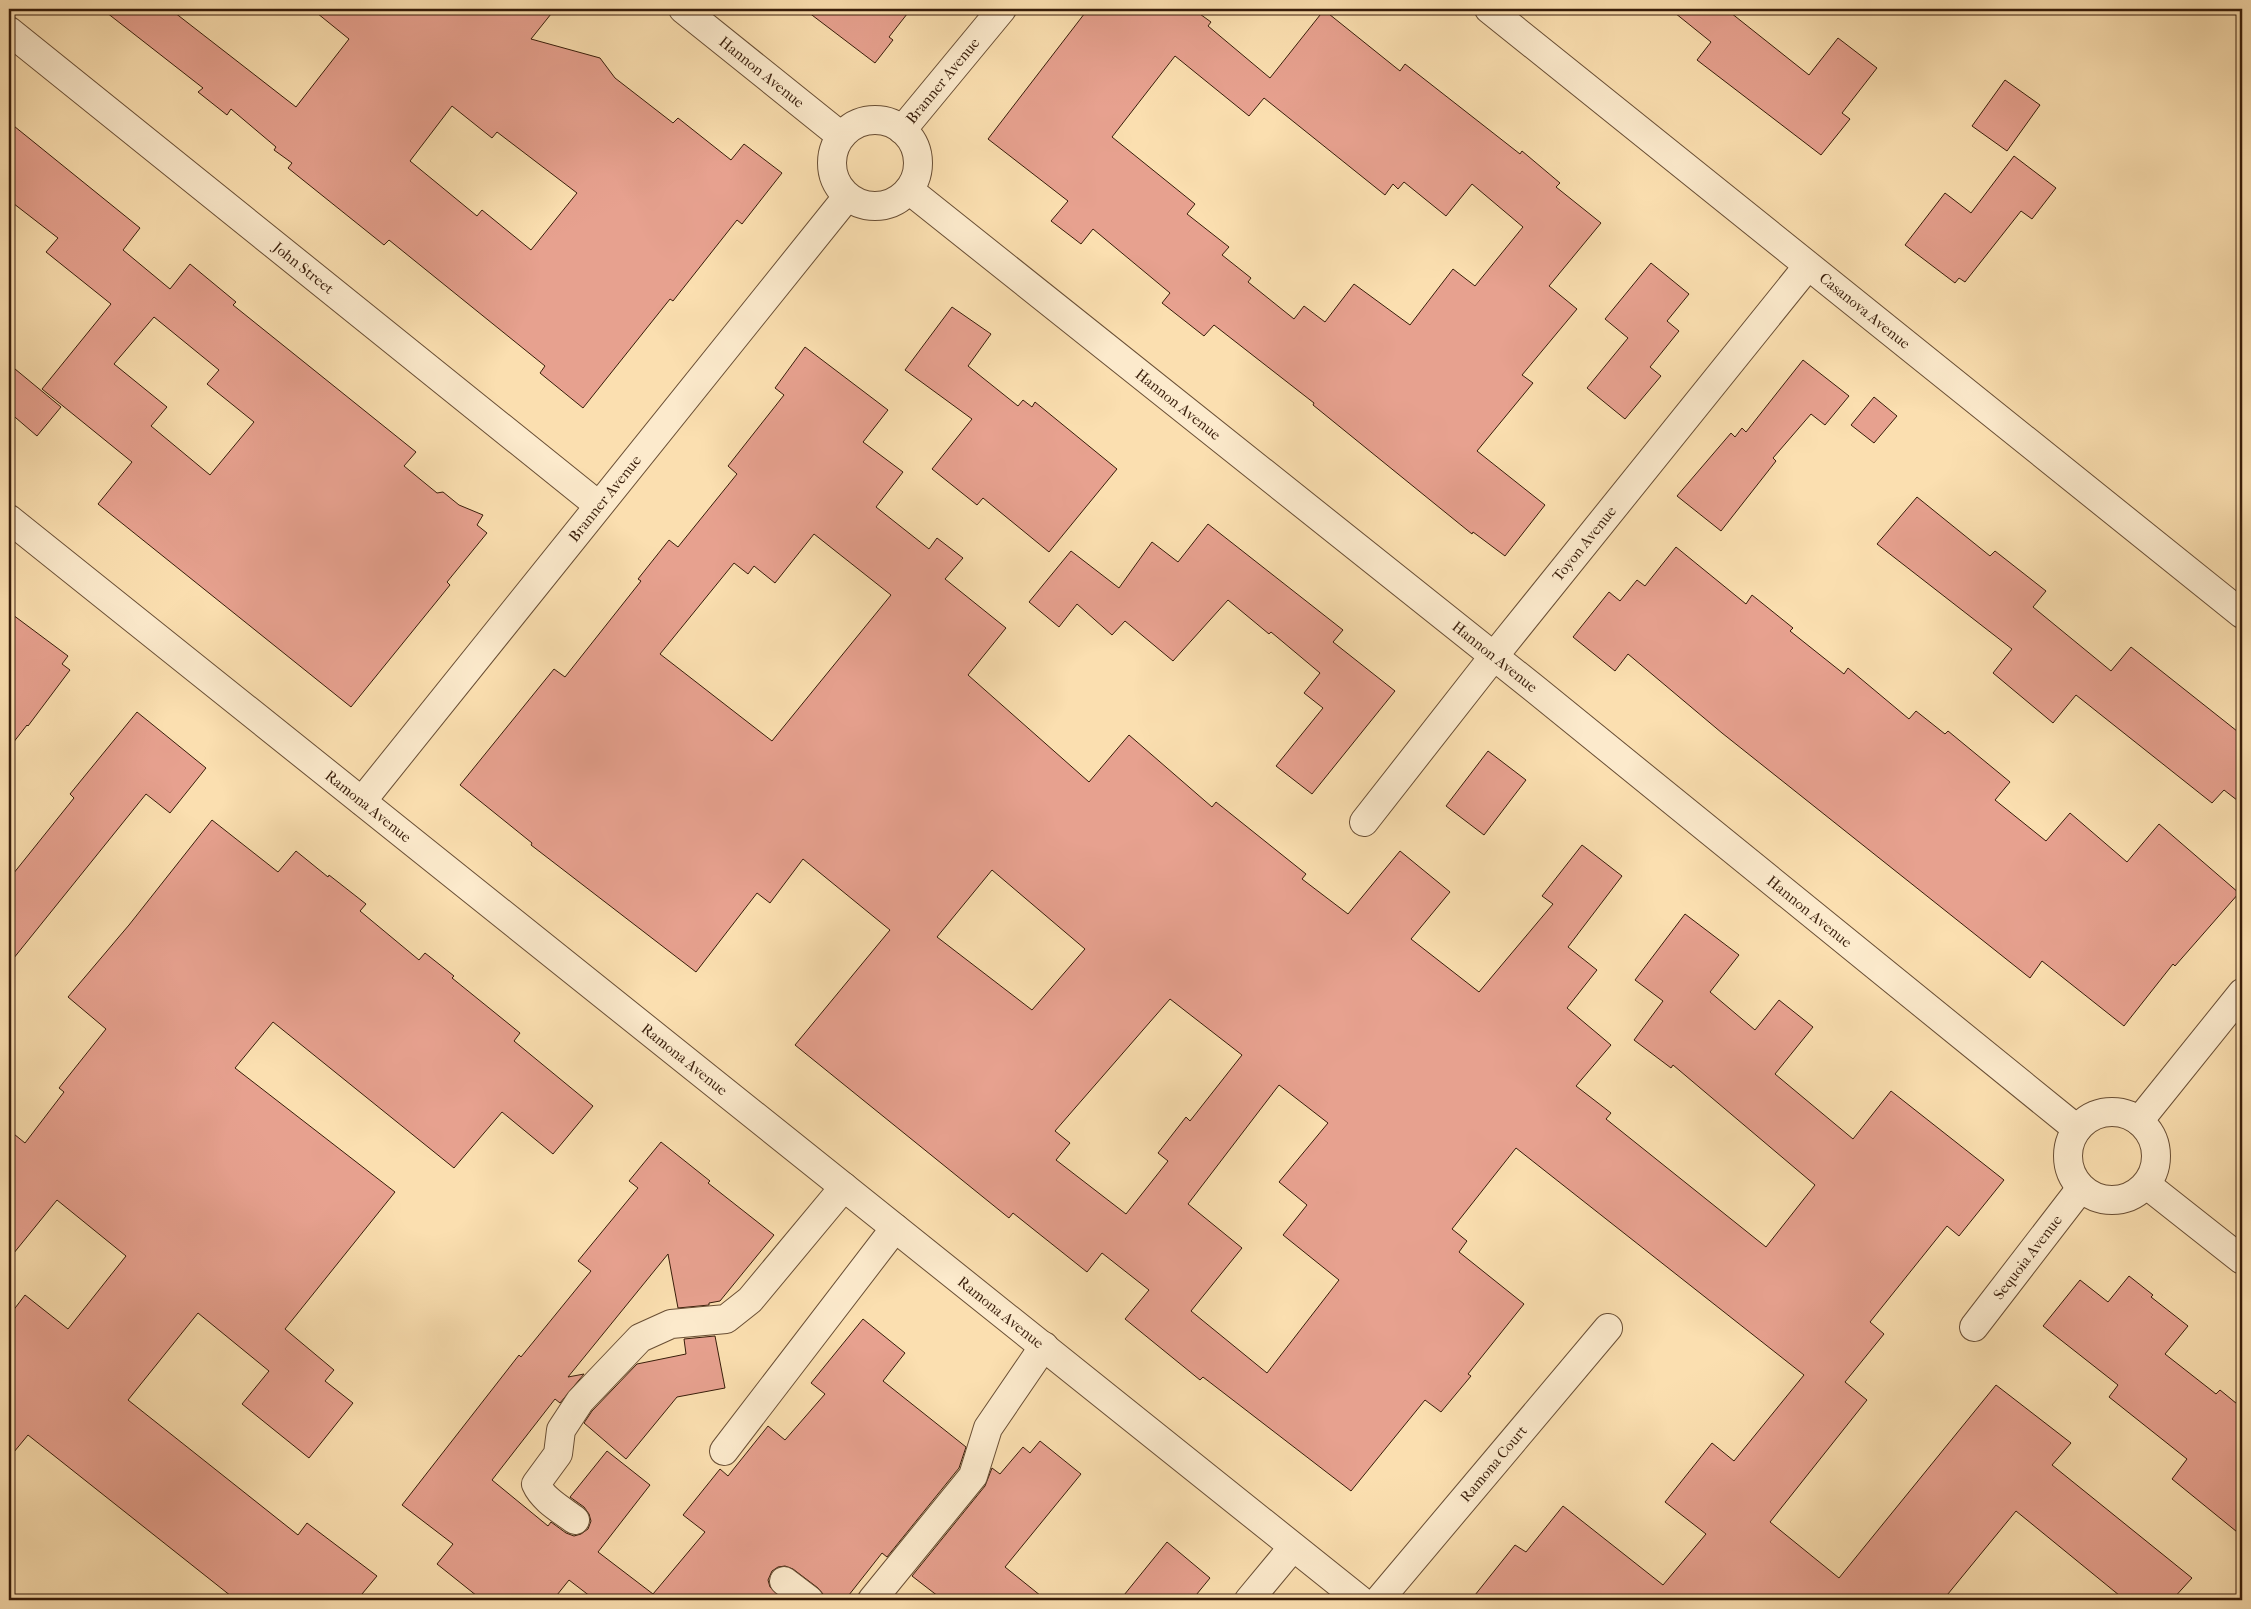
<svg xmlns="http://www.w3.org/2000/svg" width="2251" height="1609" viewBox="0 0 2251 1609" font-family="'IM FELL French Canon',serif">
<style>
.building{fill:#e7a18f;stroke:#381d0a;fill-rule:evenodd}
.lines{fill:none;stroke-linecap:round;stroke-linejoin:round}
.minor-casing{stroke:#694e34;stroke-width:30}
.minor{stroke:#fceacc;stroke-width:28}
.labels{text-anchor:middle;stroke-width:5;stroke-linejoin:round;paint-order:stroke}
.street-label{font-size:15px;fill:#381d0a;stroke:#fceacc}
</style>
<rect width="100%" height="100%" fill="#fbdfb0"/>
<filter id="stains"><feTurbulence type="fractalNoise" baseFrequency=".004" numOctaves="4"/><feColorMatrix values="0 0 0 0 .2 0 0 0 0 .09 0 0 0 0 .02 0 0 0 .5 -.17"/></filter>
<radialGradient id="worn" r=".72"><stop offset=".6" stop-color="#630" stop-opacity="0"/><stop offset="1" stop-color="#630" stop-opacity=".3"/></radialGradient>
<path class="building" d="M 102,9 L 170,9 L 296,107 L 349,39 L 312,9 L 555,9 L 531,39 L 600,58 L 615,78 L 673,123 L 678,118 L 731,160 L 744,144 L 782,173 L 742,224 L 737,220 L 673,301 L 670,299 L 583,408 L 540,373 L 545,366 L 389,240 L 384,245 L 288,168 L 292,163 L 274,150 L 276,147 L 231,109 L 227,115 L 198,92 L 203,88 ZM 452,106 L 492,138 L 497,132 L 577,193 L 531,250 L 482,210 L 477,216 L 410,161 Z
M 804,9 L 911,9 L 889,37 L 893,40 L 875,63 Z
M 1088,9 L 1193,9 L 1211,22 L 1208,26 L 1270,78 L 1324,10 L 1400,71 L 1405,64 L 1520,154 L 1522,151 L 1560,183 L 1556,187 L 1601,223 L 1549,286 L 1577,309 L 1522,375 L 1533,383 L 1477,451 L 1545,505 L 1505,556 L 1473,532 L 1472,534 L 1313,405 L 1314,403 L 1214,325 L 1204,336 L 1162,303 L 1170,293 L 1093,229 L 1081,244 L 1051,221 L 1068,201 L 988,139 ZM 1175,56 L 1249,116 L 1264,98 L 1385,195 L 1393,184 L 1398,189 L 1404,182 L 1446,216 L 1472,184 L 1523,227 L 1475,286 L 1453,269 L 1410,325 L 1354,284 L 1325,322 L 1304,306 L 1294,319 L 1248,282 L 1251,278 L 1222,255 L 1229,247 L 1187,214 L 1195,204 L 1112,137 Z
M 1670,9 L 1726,9 L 1809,75 L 1838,38 L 1877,68 L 1842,113 L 1850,119 L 1821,155 L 1697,60 L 1711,42 Z
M 2005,80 L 2040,105 L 2007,151 L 1972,126 Z
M 9,122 L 140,228 L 123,250 L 170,289 L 190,264 L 236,302 L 233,305 L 416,452 L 404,466 L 437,493 L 443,492 L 459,505 L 483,515 L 477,525 L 487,533 L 447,582 L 450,585 L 351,707 L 98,504 L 132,462 L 42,389 L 111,304 L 46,252 L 58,238 L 9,200 ZM 154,317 L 219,370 L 207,384 L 254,422 L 210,475 L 151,426 L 167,407 L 114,364 Z
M 2014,156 L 2056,188 L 2032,219 L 2021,211 L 1965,282 L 1959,278 L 1955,283 L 1905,245 L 1945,193 L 1971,213 Z
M 1651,263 L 1689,294 L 1667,321 L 1679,331 L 1650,367 L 1661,376 L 1625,419 L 1587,388 L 1628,338 L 1605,319 Z
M 952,307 L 991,334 L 968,366 L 1018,406 L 1023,400 L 1032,407 L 1035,402 L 1117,469 L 1049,552 L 983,498 L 977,505 L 932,469 L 972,419 L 905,370 Z
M 805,347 L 888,410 L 863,442 L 903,472 L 876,507 L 929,549 L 937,538 L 963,558 L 945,579 L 1006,628 L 968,675 L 1089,782 L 1129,735 L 1212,807 L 1216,802 L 1306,874 L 1302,879 L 1348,914 L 1400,851 L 1450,892 L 1411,939 L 1479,992 L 1553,904 L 1542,896 L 1582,845 L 1622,876 L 1568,947 L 1597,970 L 1567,1008 L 1611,1045 L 1576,1086 L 1611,1113 L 1606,1119 L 1766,1247 L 1815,1185 L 1673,1065 L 1671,1068 L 1634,1040 L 1663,1001 L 1635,980 L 1685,914 L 1739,955 L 1710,992 L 1755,1030 L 1779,1000 L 1813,1027 L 1775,1074 L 1853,1139 L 1891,1091 L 2004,1180 L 1959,1236 L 1947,1226 L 1870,1322 L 1884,1334 L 1845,1382 L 1867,1400 L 1770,1522 L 1839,1578 L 1996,1385 L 2071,1443 L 2052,1465 L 2192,1578 L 2172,1600 L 2125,1600 L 2016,1511 L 1943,1600 L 1471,1600 L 1515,1545 L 1526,1552 L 1563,1506 L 1663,1585 L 1706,1534 L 1665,1502 L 1712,1443 L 1734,1461 L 1804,1375 L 1516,1148 L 1452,1229 L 1467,1241 L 1459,1252 L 1524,1304 L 1468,1374 L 1471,1376 L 1441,1412 L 1425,1400 L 1351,1491 L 1203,1377 L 1200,1380 L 1125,1319 L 1149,1290 L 1102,1253 L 1087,1272 L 1013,1213 L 1009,1218 L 795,1045 L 890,930 L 803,859 L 770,903 L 757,893 L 696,972 L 531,845 L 532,843 L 460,785 L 554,669 L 565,677 L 641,581 L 638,579 L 669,540 L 678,547 L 737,474 L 728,466 L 784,395 L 775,388 ZM 814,534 L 891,595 L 772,741 L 660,654 L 734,563 L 748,574 L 754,566 L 775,583 ZM 992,870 L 1085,949 L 1032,1010 L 937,937 ZM 1170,999 L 1242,1055 L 1190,1121 L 1186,1117 L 1158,1153 L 1168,1161 L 1126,1214 L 1056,1160 L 1070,1143 L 1055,1131 ZM 1279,1085 L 1328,1123 L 1279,1182 L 1307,1205 L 1283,1235 L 1339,1280 L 1267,1373 L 1191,1311 L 1242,1248 L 1188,1204 Z
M 1803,360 L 1849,396 L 1825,425 L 1811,414 L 1773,458 L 1776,461 L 1721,531 L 1677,496 L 1731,433 L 1735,437 L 1742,428 L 1746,432 Z
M 9,364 L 61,407 L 37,436 L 9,412 Z
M 1874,397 L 1897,416 L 1874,443 L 1851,425 Z
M 1917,497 L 1990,556 L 1995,551 L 2046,591 L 2033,607 L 2111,671 L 2131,647 L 2242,735 L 2242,804 L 2224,790 L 2212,803 L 2076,695 L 2053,723 L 1993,673 L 2012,649 L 1877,544 Z
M 1208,524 L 1343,630 L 1333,642 L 1395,691 L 1312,794 L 1276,766 L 1323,708 L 1304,693 L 1320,673 L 1271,632 L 1269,634 L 1228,600 L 1173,661 L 1125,621 L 1112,635 L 1077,604 L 1059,627 L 1029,602 L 1071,551 L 1119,588 L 1152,542 L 1178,562 Z
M 1676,547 L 1746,604 L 1752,595 L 1793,628 L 1790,631 L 1844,674 L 1848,668 L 1909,719 L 1916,711 L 1945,734 L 1948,731 L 2010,782 L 1995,800 L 2046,841 L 2070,813 L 2127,862 L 2159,824 L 2239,893 L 2175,966 L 2173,964 L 2124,1026 L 2042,961 L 2030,978 L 1722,733 L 1628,654 L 1615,671 L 1573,637 L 1609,592 L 1620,601 L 1637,580 L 1645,586 Z
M 9,612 L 68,656 L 62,664 L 70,670 L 28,726 L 27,725 L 9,748 Z
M 137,712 L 206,768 L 170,813 L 146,794 L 9,964 L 9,879 L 74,798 L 70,794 Z
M 1488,751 L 1526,780 L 1484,835 L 1446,806 Z
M 212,820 L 278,872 L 296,851 L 328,877 L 329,875 L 366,904 L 360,911 L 419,960 L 425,953 L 454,976 L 452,978 L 520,1033 L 514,1041 L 593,1106 L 553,1154 L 502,1112 L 454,1168 L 273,1022 L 235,1068 L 395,1192 L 285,1329 L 334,1370 L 325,1381 L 353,1403 L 309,1458 L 242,1404 L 269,1371 L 198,1313 L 128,1400 L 298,1535 L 307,1523 L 377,1576 L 357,1600 L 236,1600 L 28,1435 L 9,1458 L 9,1316 L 25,1295 L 68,1329 L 126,1256 L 57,1200 L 9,1259 L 9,1130 L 25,1143 L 64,1092 L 59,1088 L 106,1029 L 68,997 L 129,925 Z
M 661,1142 L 710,1181 L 708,1183 L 774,1235 L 720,1301 L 709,1303 L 709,1305 L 678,1308 L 668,1254 L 568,1377 L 584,1374 L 560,1403 L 555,1399 L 492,1480 L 548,1526 L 551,1522 L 566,1533 L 574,1536 L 581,1534 L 588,1529 L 591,1521 L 589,1514 L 584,1507 L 570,1497 L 607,1451 L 650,1485 L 598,1552 L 653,1594 L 705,1532 L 683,1515 L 720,1469 L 728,1476 L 768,1426 L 785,1440 L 825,1394 L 811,1383 L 863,1319 L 905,1353 L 883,1381 L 966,1447 L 959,1468 L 887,1557 L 882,1553 L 845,1600 L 824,1600 L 823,1594 L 818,1588 L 793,1569 L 785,1566 L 778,1567 L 772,1571 L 768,1580 L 770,1587 L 784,1600 L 595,1600 L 569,1580 L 553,1600 L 482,1600 L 437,1564 L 453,1544 L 402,1505 L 519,1355 L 521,1357 L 591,1271 L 578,1261 L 638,1188 L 629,1181 Z
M 2129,1276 L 2153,1295 L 2151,1297 L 2188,1326 L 2165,1354 L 2216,1394 L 2220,1390 L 2242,1408 L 2242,1536 L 2172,1479 L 2187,1459 L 2109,1397 L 2118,1385 L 2043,1326 L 2080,1280 L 2108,1302 Z
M 715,1336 L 725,1388 L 677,1397 L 626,1459 L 584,1423 L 592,1411 L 637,1364 L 686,1354 L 684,1339 Z
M 1040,1441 L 1081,1474 L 1005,1567 L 1046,1600 L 943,1600 L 912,1576 L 985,1486 L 992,1468 L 1000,1474 L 1023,1447 L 1030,1453 Z
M 1167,1542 L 1210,1578 L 1192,1600 L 1120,1600 Z"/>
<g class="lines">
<g class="minor-casing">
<g id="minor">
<path id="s1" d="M 683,9 L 841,136"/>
<path id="s2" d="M 1489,9 L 2242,614"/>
<path id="s3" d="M 9,31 L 598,505"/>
<circle cx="875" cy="163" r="43"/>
<path id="s4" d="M 902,130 L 1002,9"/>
<path id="s5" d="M 909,190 L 1535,689 L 2077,1129"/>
<path id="s6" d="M 9,519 L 1360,1600"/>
<path id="s7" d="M 362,801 L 847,197"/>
<path id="s8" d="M 1364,822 L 1494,656 L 1807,267"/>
<circle cx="2112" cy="1156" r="44"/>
<path d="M 2139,1121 L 2242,993"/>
<path d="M 2147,1185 L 2242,1260"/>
<path id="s9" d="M 1974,1327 L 2081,1188"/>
<path d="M 724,1451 L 895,1228"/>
<path d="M 575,1520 C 562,1510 543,1500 536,1484 L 558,1454 L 561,1430 L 580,1401 L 640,1338 L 671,1324 L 726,1319 L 750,1300 L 844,1187"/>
<path d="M 784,1581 L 809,1600"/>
<path d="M 872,1600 L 973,1476 L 988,1428 L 1044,1346"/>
<path d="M 1249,1600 L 1293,1547"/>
<path id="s10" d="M 1379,1600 L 1608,1328"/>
</g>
</g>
<use href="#minor" class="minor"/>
</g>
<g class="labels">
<g class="street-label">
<text dy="5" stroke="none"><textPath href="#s1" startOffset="101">Hannon Avenue</textPath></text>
<text dy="5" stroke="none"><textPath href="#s4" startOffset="64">Branner Avenue</textPath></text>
<text dy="5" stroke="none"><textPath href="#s3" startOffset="378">John Street</textPath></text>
<text dy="5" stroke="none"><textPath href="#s2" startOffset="482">Casanova Avenue</textPath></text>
<text dy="5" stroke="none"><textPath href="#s5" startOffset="344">Hannon Avenue</textPath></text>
<text dy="5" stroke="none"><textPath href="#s7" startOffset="388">Branner Avenue</textPath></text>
<text dy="5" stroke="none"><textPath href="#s8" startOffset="355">Toyon Avenue</textPath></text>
<text dy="5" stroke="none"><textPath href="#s5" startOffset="749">Hannon Avenue</textPath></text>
<text dy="5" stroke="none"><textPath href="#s6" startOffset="460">Ramona Avenue</textPath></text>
<text dy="5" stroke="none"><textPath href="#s5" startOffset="1154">Hannon Avenue</textPath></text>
<text dy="5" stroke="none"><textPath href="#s6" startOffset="865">Ramona Avenue</textPath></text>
<text dy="5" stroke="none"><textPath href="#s9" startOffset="88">Sequoia Avenue</textPath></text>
<text dy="5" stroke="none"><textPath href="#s6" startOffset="1270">Ramona Avenue</textPath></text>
<text dy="5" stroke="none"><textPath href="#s10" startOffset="178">Ramona Court</textPath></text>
</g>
</g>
<rect width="2251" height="1609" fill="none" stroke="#fbdfb0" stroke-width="30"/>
<rect x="10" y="10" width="2231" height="1589" fill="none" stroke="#381d0a" stroke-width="2.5"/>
<rect x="15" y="15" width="2221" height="1579" fill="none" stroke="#381d0a"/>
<rect width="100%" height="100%" filter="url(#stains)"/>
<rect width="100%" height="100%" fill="url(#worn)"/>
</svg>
